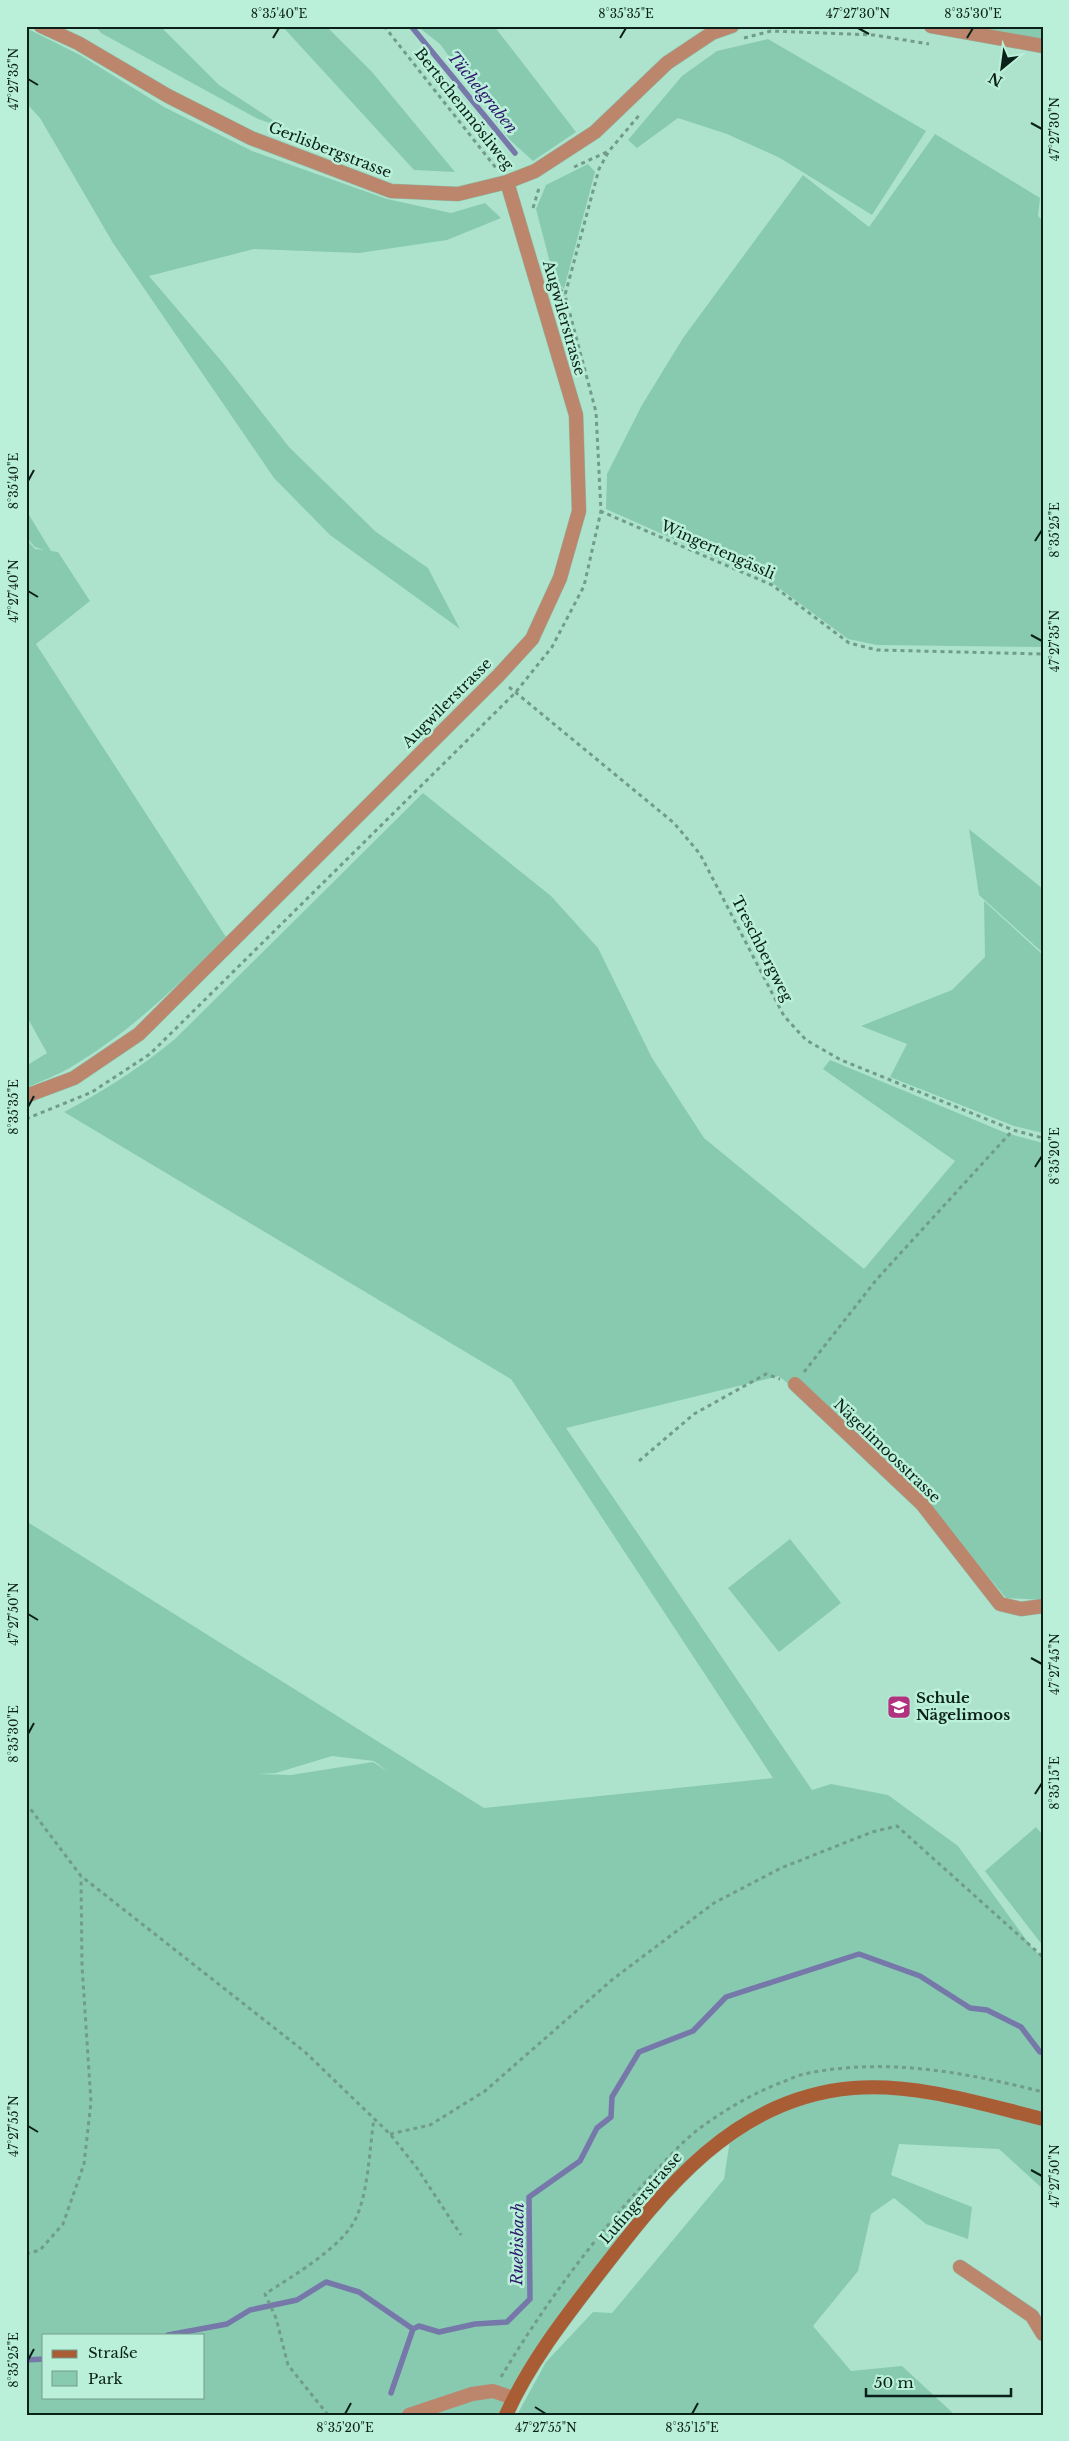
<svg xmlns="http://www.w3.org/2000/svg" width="1069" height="2441" viewBox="0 0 1069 2441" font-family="'Libre Baskerville',serif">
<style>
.green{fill:#88cab0;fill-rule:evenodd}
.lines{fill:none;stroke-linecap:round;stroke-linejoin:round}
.stream{stroke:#7678aa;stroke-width:5.5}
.minor-casing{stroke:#90c0ac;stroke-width:15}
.tertiary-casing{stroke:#90c0ac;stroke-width:15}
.secondary-casing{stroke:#90c0ac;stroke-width:15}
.path{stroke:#719b8a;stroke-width:3;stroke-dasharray:4 4;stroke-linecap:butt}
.minor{stroke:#bb866c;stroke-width:14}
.tertiary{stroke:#bb866c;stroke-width:14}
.secondary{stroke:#a95d34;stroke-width:14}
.ticks{fill:none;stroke:#0a2018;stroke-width:2}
.labels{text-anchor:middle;stroke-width:5;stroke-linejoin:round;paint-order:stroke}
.street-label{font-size:15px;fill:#0a2018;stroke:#baf0d9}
.poi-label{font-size:15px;font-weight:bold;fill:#0a2018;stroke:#baf0d9;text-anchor:start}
.water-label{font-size:16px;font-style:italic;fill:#2f186d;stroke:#baf0d9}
.neatline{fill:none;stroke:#0a2018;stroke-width:2}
.ticks-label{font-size:12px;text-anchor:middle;fill:#0a2018}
</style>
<rect width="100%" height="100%" fill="#ade3cd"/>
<path class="green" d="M 95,26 L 160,26 L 219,85 L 285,128 L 258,119 L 101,33 Z
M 282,26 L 326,26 L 372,72 L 455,172 L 414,170 Z
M 417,26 L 494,26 L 576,132 L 533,161 L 510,140 L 440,44 Z
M 968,26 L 1043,26 L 1043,41 Z
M 26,28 L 80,55 L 164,107 L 252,151 L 387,199 L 451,213 L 485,203 L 501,218 L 447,240 L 359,253 L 254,249 L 149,276 L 223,363 L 289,447 L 376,532 L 428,568 L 460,629 L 330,535 L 274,478 L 113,243 L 40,118 L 26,103 Z
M 768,39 L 926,131 L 872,215 L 780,158 L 727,134 L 678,118 L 637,148 L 628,140 L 682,76 L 717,51 Z
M 935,134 L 1040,198 L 1038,216 L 1043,221 L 1043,647 L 877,645 L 848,639 L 771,582 L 606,509 L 607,474 L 642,405 L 683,338 L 803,175 L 869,227 Z
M 588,164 L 595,172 L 564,289 L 554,278 L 536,209 L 546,185 Z
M 26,510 L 51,551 L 58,552 L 90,601 L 36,644 L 226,937 C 176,987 133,1030 71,1067 C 58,1075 41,1081 26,1088 L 26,1066 L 47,1053 L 26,1015 L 26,539 L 35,549 L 44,550 L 35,547 L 26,537 Z
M 423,793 L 551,896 L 598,948 L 652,1058 L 704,1138 L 864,1269 L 955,1161 L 823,1069 L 830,1060 L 1006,1133 L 1043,1143 L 1043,1600 L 1006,1598 L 927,1503 L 779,1376 L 566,1428 L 812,1790 L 831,1784 L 888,1795 L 958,1846 L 1033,1949 L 1043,1957 L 1043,2189 L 999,2149 L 899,2144 L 891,2175 L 972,2207 L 968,2239 L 926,2224 L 894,2198 L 871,2214 L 858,2271 L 813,2326 L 851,2371 L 902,2366 L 955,2415 L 517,2415 L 546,2362 L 593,2312 L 612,2313 L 724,2179 L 731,2133 L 664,2192 L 503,2415 L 26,2415 L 26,1521 L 484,1808 L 773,1778 L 511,1379 L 64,1112 C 104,1091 140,1068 175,1039 ZM 332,1756 L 374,1761 L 387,1771 L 373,1762 L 291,1775 L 259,1774 L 276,1773 ZM 44,2335 L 204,2335 L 204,2397 L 44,2397 Z
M 969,829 L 1043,889 L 1043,953 L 979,895 Z
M 984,901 L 1043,955 L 1043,1133 L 1014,1126 L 890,1077 L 907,1044 L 861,1026 L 952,990 L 985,957 Z
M 790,1539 L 841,1603 L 779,1652 L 728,1588 Z
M 1036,1827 L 1043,1835 L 1043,1946 L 985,1871 Z"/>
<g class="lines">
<path class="stream" d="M 411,26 L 515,153
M 168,2335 L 227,2324 L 250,2310 L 297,2300 L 326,2282 L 359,2292 L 413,2329 L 419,2326 L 439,2332 L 475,2324 L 507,2322 L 530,2299 L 529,2197 L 580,2161 L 597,2128 L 611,2117 L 612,2097 L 639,2052 L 693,2031 L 726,1997 L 859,1954 L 920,1976 L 970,2008 L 987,2010 L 1021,2027 L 1040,2052 L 1043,2053
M 26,2360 L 44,2359
M 391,2393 L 413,2329"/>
<g class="minor-casing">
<path id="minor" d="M 795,1384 L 922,1504 L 1000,1604 L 1021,1609 L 1043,1606
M 960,2267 L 1032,2316 L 1043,2334
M 409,2415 L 472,2394 L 493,2391 L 513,2398"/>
</g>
<g class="tertiary-casing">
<path id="tertiary" d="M 41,26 L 78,43 L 168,96 L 251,138 L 391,191 L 458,194 L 507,182 L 535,171 L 595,132 L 667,63 L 712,33 L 732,26
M 931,26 L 1043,46
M 26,1096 L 74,1078 L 139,1034 L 498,676 L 532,639 L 560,578 L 579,511 L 576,415 L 507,182"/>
</g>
<g class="secondary-casing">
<path id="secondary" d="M 506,2415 C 529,2364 563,2320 597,2276 C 664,2189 734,2098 853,2088 C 917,2083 982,2104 1043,2119"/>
</g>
<path class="path" d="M 384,26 L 496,168
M 744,38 L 771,31 L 874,35 L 929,44
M 574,167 L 609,151
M 533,208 L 539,188
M 555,282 L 565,295
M 600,511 L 772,585 L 849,643 L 877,650 L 1043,654
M 509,687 L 674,823 L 700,854 L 784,1016 L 806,1040 L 841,1060 L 1013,1130 L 1043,1138
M 26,1119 L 92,1092 L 150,1054 L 515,693 L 552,647 L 584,586 L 601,511 L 596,412 L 565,295 L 599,169 L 609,151 L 641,113
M 804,1372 L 877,1279 L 1013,1130
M 639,1461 L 694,1414 L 766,1374 L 780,1379
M 26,1803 L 81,1876 L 305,2052 L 390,2134 L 417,2168 L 461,2235
M 390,2134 L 430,2125 L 485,2091 L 613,1979 L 714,1903 L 781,1868 L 872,1832 L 897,1826 L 1043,1957
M 26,2254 L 40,2250 L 63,2224 L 84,2164 L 91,2102 L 82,1966 L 81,1877
M 501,2377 C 544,2305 595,2236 652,2175 C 669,2157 686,2137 707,2123 C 730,2107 754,2093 780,2083 C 788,2080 796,2076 804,2074 C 885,2057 964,2072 1043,2092
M 328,2415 L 288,2365 L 276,2318 L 265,2294 C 291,2277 343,2247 356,2218 C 369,2189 369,2151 374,2119"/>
<use href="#minor" class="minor"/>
<use href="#tertiary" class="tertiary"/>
<use href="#secondary" class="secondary"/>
</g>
<path class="ticks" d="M 858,28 L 869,34M 273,38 L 279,28M 620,38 L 626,28M 967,38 L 973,28M 28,79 L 38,85M 1031,123 L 1042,129M 28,481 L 34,470M 1035,541 L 1042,530M 28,591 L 38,597M 1031,635 L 1042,641M 28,1107 L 34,1096M 1035,1167 L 1042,1156M 28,1614 L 38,1620M 1031,1658 L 1042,1664M 28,1734 L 34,1723M 1035,1794 L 1042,1783M 28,2126 L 38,2132M 1031,2170 L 1042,2176M 28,2360 L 34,2349M 535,2407 L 546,2414M 345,2414 L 351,2403M 692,2414 L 698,2403"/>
<defs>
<g id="school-square" transform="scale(1.25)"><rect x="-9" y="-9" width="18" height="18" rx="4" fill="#b1327f" stroke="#baf0d9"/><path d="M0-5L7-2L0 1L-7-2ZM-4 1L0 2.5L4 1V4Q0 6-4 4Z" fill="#fff"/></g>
</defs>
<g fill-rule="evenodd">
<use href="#school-square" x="899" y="1707"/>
</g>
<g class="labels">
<g class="street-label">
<text transform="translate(464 109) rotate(52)" y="5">Bertschenmösliweg</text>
<text transform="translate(330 150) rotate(21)" y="5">Gerlisbergstrasse</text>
<text transform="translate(564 318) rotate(74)" y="5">Augwilerstrasse</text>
<text transform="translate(718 550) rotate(24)" y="5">Wingertengässli</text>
<text transform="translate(447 703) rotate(-45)" y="5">Augwilerstrasse</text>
<text transform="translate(762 949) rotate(63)" y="5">Treschbergweg</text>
<text transform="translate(887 1451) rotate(44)" y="5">Nägelimoosstrasse</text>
<text transform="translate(641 2198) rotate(-49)" y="5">Lufingerstrasse</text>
</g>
<g class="poi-label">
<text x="916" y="1703">Schule<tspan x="916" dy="17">Nägelimoos</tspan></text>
</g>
<g class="water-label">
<text transform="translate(483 92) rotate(51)" y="6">Tüchelgraben</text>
<text transform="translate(517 2244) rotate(-89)" y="6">Ruebisbach</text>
</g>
</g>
<rect width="1069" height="2441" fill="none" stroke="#baf0d9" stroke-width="55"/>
<rect x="42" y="2334" width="162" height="65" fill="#baf0d9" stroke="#749d8c"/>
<rect x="52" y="2350" width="25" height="8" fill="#a95d34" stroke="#749d8c"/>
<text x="88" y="2358" font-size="15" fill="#0a2018">Straße</text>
<rect x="52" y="2371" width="25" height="15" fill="#88cab0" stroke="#749d8c"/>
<text x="88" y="2384" font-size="15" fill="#0a2018">Park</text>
<g transform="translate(1002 68) rotate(209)" stroke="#baf0d9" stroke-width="4" paint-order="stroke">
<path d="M0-4L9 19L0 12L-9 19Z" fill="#0a2018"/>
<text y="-8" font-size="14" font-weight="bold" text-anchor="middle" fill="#0a2018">N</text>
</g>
<path d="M866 2388v8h145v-8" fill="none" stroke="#0a2018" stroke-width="2.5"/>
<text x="874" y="2388" font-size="15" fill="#0a2018" stroke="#baf0d9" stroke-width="4" paint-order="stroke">50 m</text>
<rect x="28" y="28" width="1014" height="2386" class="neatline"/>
<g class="ticks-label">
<text x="279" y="18">8°35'40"E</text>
<text x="626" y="18">8°35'35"E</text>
<text x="858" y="18">47°27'30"N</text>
<text x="973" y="18">8°35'30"E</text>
<text transform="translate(14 79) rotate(-90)" y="4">47°27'35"N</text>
<text transform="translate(1055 129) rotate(-90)" y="4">47°27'30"N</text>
<text transform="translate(14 481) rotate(-90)" y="4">8°35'40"E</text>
<text transform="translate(1055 530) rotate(-90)" y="4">8°35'25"E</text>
<text transform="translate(14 591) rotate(-90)" y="4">47°27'40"N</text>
<text transform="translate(1055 641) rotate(-90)" y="4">47°27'35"N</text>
<text transform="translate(14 1107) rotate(-90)" y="4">8°35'35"E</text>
<text transform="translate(1055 1156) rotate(-90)" y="4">8°35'20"E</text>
<text transform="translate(14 1614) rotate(-90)" y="4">47°27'50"N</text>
<text transform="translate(1055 1664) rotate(-90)" y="4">47°27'45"N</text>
<text transform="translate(14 1734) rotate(-90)" y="4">8°35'30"E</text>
<text transform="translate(1055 1783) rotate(-90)" y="4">8°35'15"E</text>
<text transform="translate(14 2126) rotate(-90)" y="4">47°27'55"N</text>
<text transform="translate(1055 2176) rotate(-90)" y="4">47°27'50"N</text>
<text transform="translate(14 2360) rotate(-90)" y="4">8°35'25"E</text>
<text x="345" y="2432">8°35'20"E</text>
<text x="546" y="2432">47°27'55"N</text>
<text x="692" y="2432">8°35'15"E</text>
</g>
</svg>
